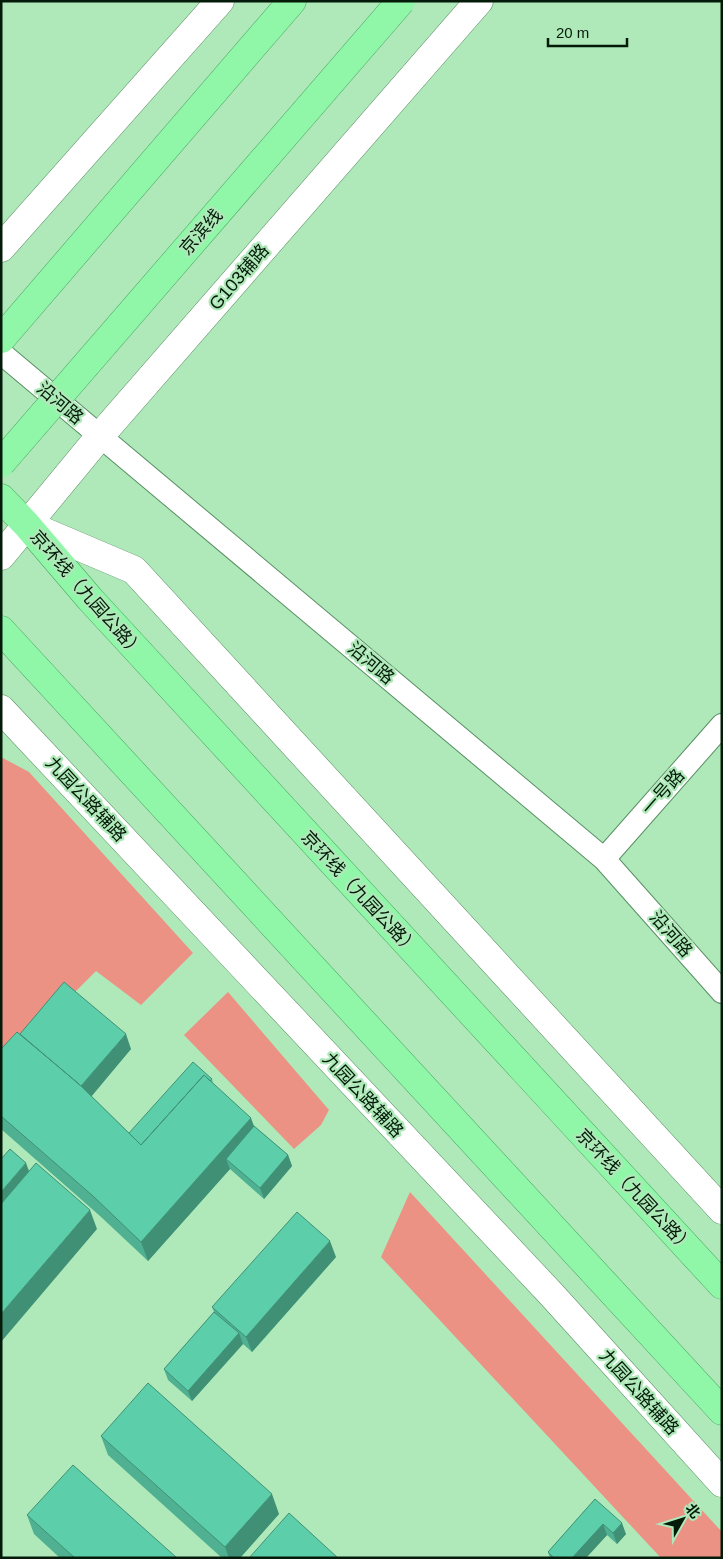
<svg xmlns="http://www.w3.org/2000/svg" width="723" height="1559" viewBox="0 0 723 1559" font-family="Helvetica,'Noto Sans SC',sans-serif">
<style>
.green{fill:#eb9284}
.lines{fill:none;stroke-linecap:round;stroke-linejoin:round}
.minor-casing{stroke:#588f63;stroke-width:24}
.tertiary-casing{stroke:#588f63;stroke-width:29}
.trunk-casing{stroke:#4da763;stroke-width:29}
.minor{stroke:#fff;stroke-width:22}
.tertiary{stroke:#fff;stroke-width:28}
.trunk{stroke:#90f6a8;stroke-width:28}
.trunk-bridge-casing{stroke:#4da763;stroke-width:29;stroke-linecap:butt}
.trunk-bridge{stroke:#90f6a8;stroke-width:28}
.wall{fill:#4fb191}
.shaded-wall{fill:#409076}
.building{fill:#5ccea9;stroke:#409076}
.labels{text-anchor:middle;stroke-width:4.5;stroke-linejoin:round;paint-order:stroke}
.street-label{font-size:18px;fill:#051b0a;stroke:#afe9b9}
</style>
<rect width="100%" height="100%" fill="#afe9b9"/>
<path class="green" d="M 1,757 L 29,772 L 193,953 L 141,1005 L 96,971 L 70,997 L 1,1077 Z
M 228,992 L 329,1110 L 321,1125 L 294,1149 L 184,1035 Z
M 410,1192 L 722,1532 L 722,1558 L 661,1558 L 381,1257 Z"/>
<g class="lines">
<g class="minor-casing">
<path id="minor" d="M 1,353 L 604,859 L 722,992
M 604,859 L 722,725"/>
</g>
<g class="tertiary-casing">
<path id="tertiary" d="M 1,248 L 220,1
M 26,524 L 134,570 L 722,1210
M 1,556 L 100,436 L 479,1
M 1,709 L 552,1295 L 722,1483"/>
</g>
<g class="trunk-casing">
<path id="trunk" d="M 1,339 L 292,1
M 1,498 L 26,524 L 90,599 L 722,1285
M 1,630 L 722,1411"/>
</g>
<use href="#minor" class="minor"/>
<use href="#tertiary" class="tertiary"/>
<use href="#trunk" class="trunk"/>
<g class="trunk-bridge-casing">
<path id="trunk-bridge" d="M 1,463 L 401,1"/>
</g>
<use href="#trunk-bridge" class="trunk-bridge"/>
</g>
<path class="wall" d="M 20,1034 L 131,1049 L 91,1096 L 129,1133 L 212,1079 L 213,1084 L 254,1126 L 288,1155 L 292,1166 L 264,1199 L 230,1169 L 148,1261 L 100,1216 L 1,1129 L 1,1049 Z
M 336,1257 L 252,1352 L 243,1344 L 192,1401 L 168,1380 L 164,1369 L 214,1312 L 212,1307 Z
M 101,1436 L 279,1514 L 240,1558 L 222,1558 L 108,1455 Z
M 595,1499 L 626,1534 L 617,1544 L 607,1535 L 586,1558 L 550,1558 L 548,1552 Z
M 27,1515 L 177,1558 L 60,1558 L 34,1534 Z"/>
<path class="shaded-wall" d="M 126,1034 L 131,1049 L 86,1103 L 80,1088 Z
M 251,1118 L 258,1137 L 226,1159 L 230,1169 L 148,1261 L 141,1242 Z
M 288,1155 L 292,1166 L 264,1199 L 260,1188 Z
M 26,1163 L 32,1179 L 1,1214 L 1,1192 Z
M 90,1210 L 97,1229 L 1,1342 L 1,1314 Z
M 330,1241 L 336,1257 L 252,1352 L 246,1337 Z
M 239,1333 L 243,1344 L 192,1401 L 188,1391 Z
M 272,1494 L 279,1514 L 240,1558 L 229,1558 L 225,1547 Z
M 622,1523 L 626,1534 L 617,1544 L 613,1533 Z
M 603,1524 L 607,1535 L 586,1558 L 572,1558 Z"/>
<path class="building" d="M 64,982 L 126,1034 L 81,1086 L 20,1034 Z
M 17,1032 L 79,1084 L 141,1145 L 204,1075 L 251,1118 L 141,1242 L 93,1196 L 1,1116 L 1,1049 Z
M 193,1062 L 212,1079 L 210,1081 L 204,1075 L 141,1145 L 129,1133 Z
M 254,1126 L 288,1155 L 260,1188 L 226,1159 Z
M 10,1149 L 26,1163 L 1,1192 L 1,1159 Z
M 36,1163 L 90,1210 L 1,1314 L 1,1204 Z
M 297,1212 L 330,1241 L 246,1337 L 212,1307 Z
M 214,1312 L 239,1333 L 188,1391 L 164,1369 Z
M 148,1383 L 272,1494 L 225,1547 L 101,1436 Z
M 73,1465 L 177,1558 L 75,1558 L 27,1515 Z
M 595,1499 L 622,1523 L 613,1533 L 603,1524 L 572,1558 L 554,1558 L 548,1552 Z
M 289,1513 L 338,1558 L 249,1558 Z"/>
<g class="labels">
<g class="street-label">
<text transform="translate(201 232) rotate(-49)" y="6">京滨线</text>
<text transform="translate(239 277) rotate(-49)" y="6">G103辅路</text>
<text transform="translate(60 403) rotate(40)" y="6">沿河路</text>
<text transform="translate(87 594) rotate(49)" y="6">京环线（九园公路）</text>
<text transform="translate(371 663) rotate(40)" y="6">沿河路</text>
<text transform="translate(663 792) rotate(-49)" y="6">一号路</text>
<text transform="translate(86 799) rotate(47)" y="6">九园公路辅路</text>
<text transform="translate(360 893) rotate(47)" y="6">京环线（九园公路）</text>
<text transform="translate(671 934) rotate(49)" y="6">沿河路</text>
<text transform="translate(363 1095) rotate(47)" y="6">九园公路辅路</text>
<text transform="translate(635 1191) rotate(47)" y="6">京环线（九园公路）</text>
<text transform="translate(639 1392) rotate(48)" y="6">九园公路辅路</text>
</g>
</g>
<rect width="723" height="1559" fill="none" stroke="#051b0a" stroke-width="5"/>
<g transform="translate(683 1519) rotate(51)" stroke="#afe9b9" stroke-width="4" paint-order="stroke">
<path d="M0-4L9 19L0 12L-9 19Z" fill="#051b0a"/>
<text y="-8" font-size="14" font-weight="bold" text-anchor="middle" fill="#051b0a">北</text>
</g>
<path d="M548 38v8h79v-8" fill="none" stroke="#051b0a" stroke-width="2.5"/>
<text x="556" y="38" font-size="15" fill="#051b0a" stroke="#afe9b9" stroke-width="4" paint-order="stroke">20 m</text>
</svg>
